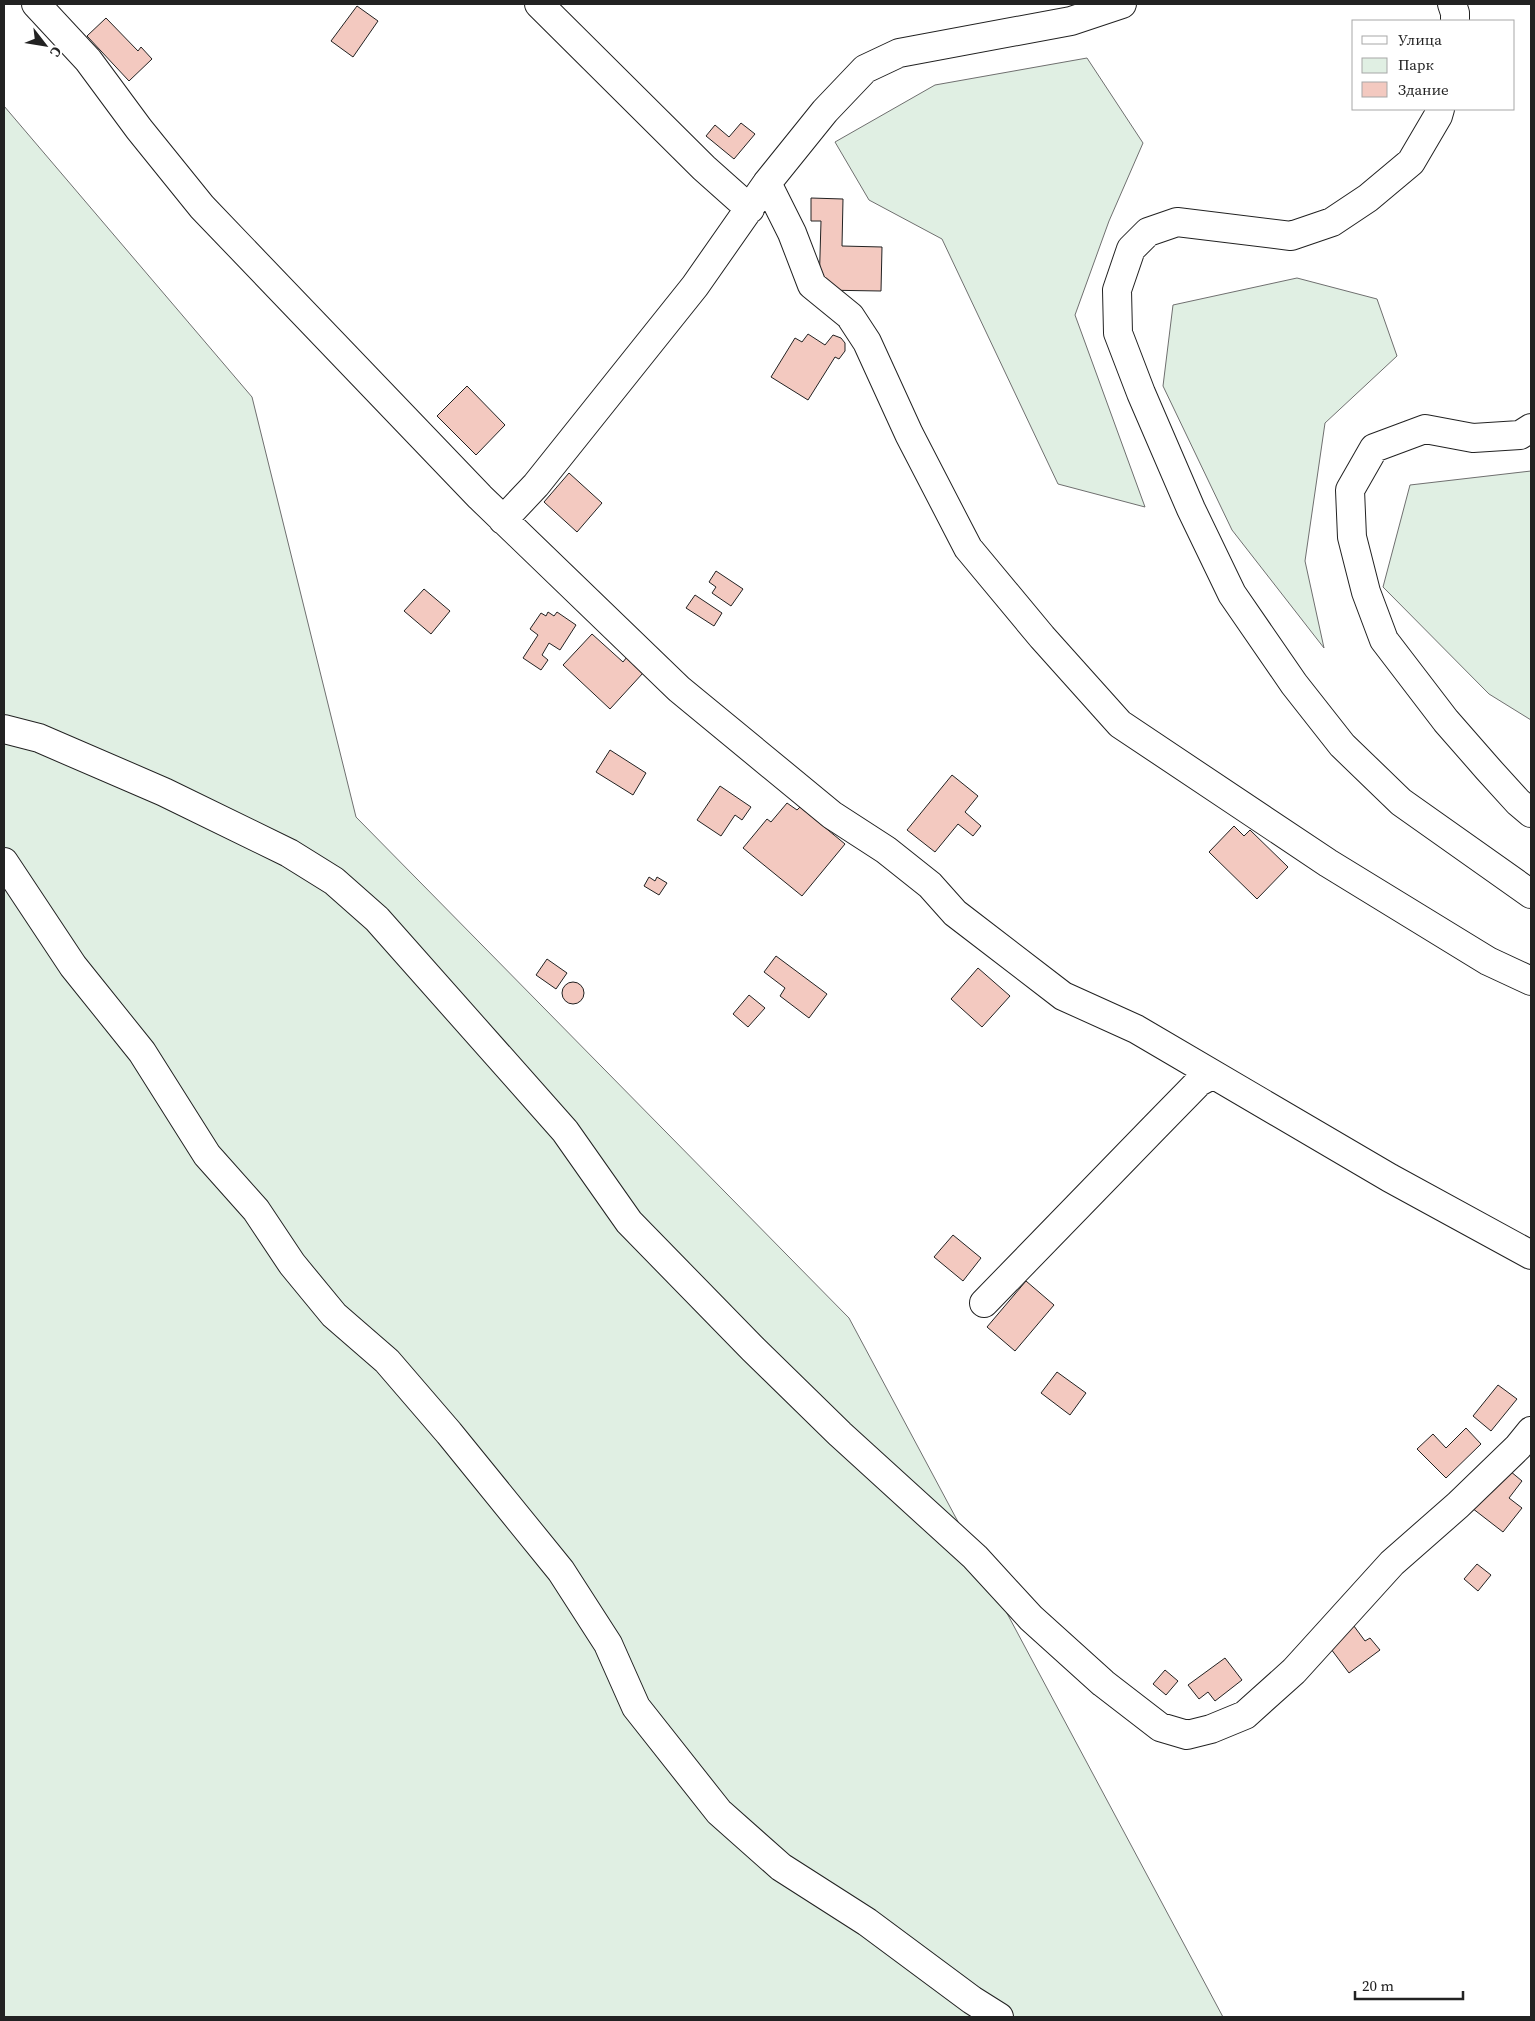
<svg xmlns="http://www.w3.org/2000/svg" width="1535" height="2021" viewBox="0 0 1535 2021" font-family="'Source Serif 4',serif">
<style>
.green{fill:#e0efe3;stroke:#6f6f6f}
.building{fill:#f3c9c0;stroke:#222}
.lines{fill:none;stroke-linecap:round;stroke-linejoin:round}
.minor-casing{stroke:#222;stroke-width:30}
.minor{stroke:#fff;stroke-width:28}
</style>
<rect width="100%" height="100%" fill="#fff"/>
<path class="green" d="M 1087,58 L 1143,143 L 1109,221 L 1075,315 L 1145,507 L 1058,484 L 942,239 L 869,200 L 835,142 L 935,85 Z
M 4,106 L 252,397 L 356,817 L 849,1318 L 1223,2017 L 4,2017 Z
M 1297,278 L 1377,299 L 1397,356 L 1325,423 L 1305,561 L 1324,648 L 1232,530 L 1163,386 L 1173,305 Z
M 1531,471 L 1531,720 L 1489,694 L 1383,587 L 1410,485 Z"/>
<path class="building" d="M 357,6 L 378,21 L 353,57 L 331,41 Z
M 106,18 L 138,51 L 141,47 L 152,59 L 129,81 L 87,36 Z
M 741,123 L 755,134 L 734,159 L 706,136 L 715,125 L 729,137 Z
M 811,198 L 843,199 L 842,246 L 882,247 L 881,291 L 819,290 L 821,221 L 811,221 Z
M 808,334 L 825,345 L 833,335 L 841,338 L 845,343 L 845,351 L 839,359 L 835,357 L 808,400 L 771,377 L 795,338 L 802,342 Z
M 467,386 L 505,425 L 476,455 L 437,416 Z
M 569,473 L 602,503 L 577,532 L 544,502 Z
M 716,571 L 743,589 L 731,606 L 712,593 L 716,587 L 709,582 Z
M 424,589 L 450,611 L 431,634 L 404,611 Z
M 695,595 L 722,613 L 714,626 L 686,608 Z
M 548,612 L 554,616 L 557,612 L 576,625 L 560,650 L 549,643 L 542,655 L 548,660 L 541,670 L 523,658 L 538,635 L 530,629 L 541,613 L 546,616 Z
M 592,634 L 623,662 L 627,657 L 643,673 L 610,709 L 563,665 Z
M 610,750 L 646,773 L 633,795 L 596,772 Z
M 952,775 L 978,796 L 965,812 L 981,826 L 973,836 L 958,824 L 935,852 L 907,830 Z
M 720,786 L 751,807 L 742,820 L 735,815 L 721,836 L 697,820 Z
M 787,803 L 797,810 L 800,807 L 845,844 L 802,896 L 743,848 L 767,819 L 771,822 Z
M 1234,826 L 1244,836 L 1250,830 L 1288,867 L 1257,899 L 1209,852 Z
M 649,877 L 655,881 L 657,877 L 667,883 L 659,895 L 644,886 Z
M 776,956 L 827,994 L 809,1018 L 780,996 L 785,988 L 764,972 Z
M 547,959 L 567,973 L 556,989 L 536,975 Z
M 978,968 L 1010,996 L 982,1027 L 951,999 Z
M562 993a11 11 0 1 1 22 0a11 11 0 1 1-22 0Z
M 749,995 L 765,1008 L 748,1027 L 733,1014 Z
M 953,1235 L 981,1258 L 963,1281 L 934,1257 Z
M 1026,1281 L 1054,1305 L 1015,1351 L 987,1327 Z
M 1057,1372 L 1086,1393 L 1070,1415 L 1041,1393 Z
M 1498,1385 L 1517,1399 L 1491,1431 L 1473,1416 Z
M 1466,1428 L 1481,1444 L 1446,1478 L 1417,1449 L 1433,1434 L 1446,1448 Z
M 1504,1466 L 1522,1481 L 1509,1498 L 1522,1508 L 1503,1532 L 1472,1508 Z
M 1477,1564 L 1491,1575 L 1478,1591 L 1464,1579 Z
M 1351,1622 L 1365,1641 L 1370,1638 L 1380,1650 L 1349,1673 L 1325,1641 Z
M 1225,1658 L 1242,1680 L 1215,1701 L 1208,1692 L 1199,1699 L 1188,1685 Z
M 1165,1670 L 1178,1681 L 1166,1695 L 1153,1684 Z"/>
<g class="lines">
<g class="minor-casing">
<path id="minor" d="M 36,4 L 88,60 L 139,129 L 202,207 L 480,497 L 679,689 L 832,815 L 886,850 L 930,885 L 955,913 L 1063,996 L 1136,1029 L 1390,1178 L 1531,1255
M 539,4 L 704,168 L 750,209
M 1452,4 L 1455,13 L 1455,21
M 1440,109 L 1438,116 L 1411,162 L 1368,198 L 1332,222 L 1291,236 L 1177,222 L 1148,232 L 1131,249 L 1117,290 L 1118,333 L 1141,393 L 1191,509 L 1232,594 L 1294,684 L 1342,745 L 1401,802 L 1531,894
M 767,183 L 792,233 L 812,285 L 850,316 L 867,342 L 909,434 L 968,548 L 1042,637 L 1120,724 L 1328,863 L 1488,961 L 1531,981
M 1531,428 L 1520,435 L 1473,438 L 1425,429 L 1374,448 L 1350,490 L 1352,537 L 1366,592 L 1384,640 L 1446,721 L 1488,769 L 1518,802 L 1531,813
M 503,520 L 536,485 L 695,286 L 767,183 L 825,111 L 865,69 L 899,53 L 1071,21 L 1122,4
M 4,729 L 39,738 L 164,792 L 289,853 L 334,881 L 377,919 L 565,1131 L 629,1222 L 753,1349 L 840,1434 L 975,1557 L 1031,1618 L 1103,1683 L 1160,1727 L 1187,1735 L 1211,1729 L 1245,1715 L 1294,1671 L 1392,1563 L 1458,1505 L 1518,1447 L 1531,1431
M 4,862 L 73,966 L 142,1052 L 207,1155 L 256,1210 L 292,1264 L 334,1315 L 387,1361 L 449,1433 L 561,1571 L 608,1644 L 636,1707 L 719,1812 L 781,1867 L 867,1922 L 972,2000 L 999,2017
M 984,1303 L 1155,1127 L 1199,1082 L 1212,1075"/>
</g>
<use href="#minor" class="minor"/>
</g>
<rect width="1535" height="2021" fill="none" stroke="#222222" stroke-width="10"/>
<rect x="1352" y="20" width="162" height="90" fill="#ffffff" stroke="#a7a7a7"/>
<rect x="1362" y="36" width="25" height="8" fill="#ffffff" stroke="#a7a7a7"/>
<text x="1398" y="45" font-size="15" fill="#222222">Улица</text>
<rect x="1362" y="58" width="25" height="15" fill="#e0efe3" stroke="#a7a7a7"/>
<text x="1398" y="70" font-size="15" fill="#222222">Парк</text>
<rect x="1362" y="82" width="25" height="15" fill="#f3c9c0" stroke="#a7a7a7"/>
<text x="1398" y="95" font-size="15" fill="#222222">Здание</text>
<g transform="translate(45 45) rotate(121)" stroke="#ffffff" stroke-width="4" paint-order="stroke">
<path d="M0-4L9 19L0 12L-9 19Z" fill="#222222"/>
<text y="-8" font-size="14" font-weight="bold" text-anchor="middle" fill="#222222">С</text>
</g>
<path d="M1355 1991v8h108v-8" fill="none" stroke="#222222" stroke-width="2.5"/>
<text x="1362" y="1991" font-size="15" fill="#222222" stroke="#ffffff" stroke-width="4" paint-order="stroke">20 m</text>
</svg>
